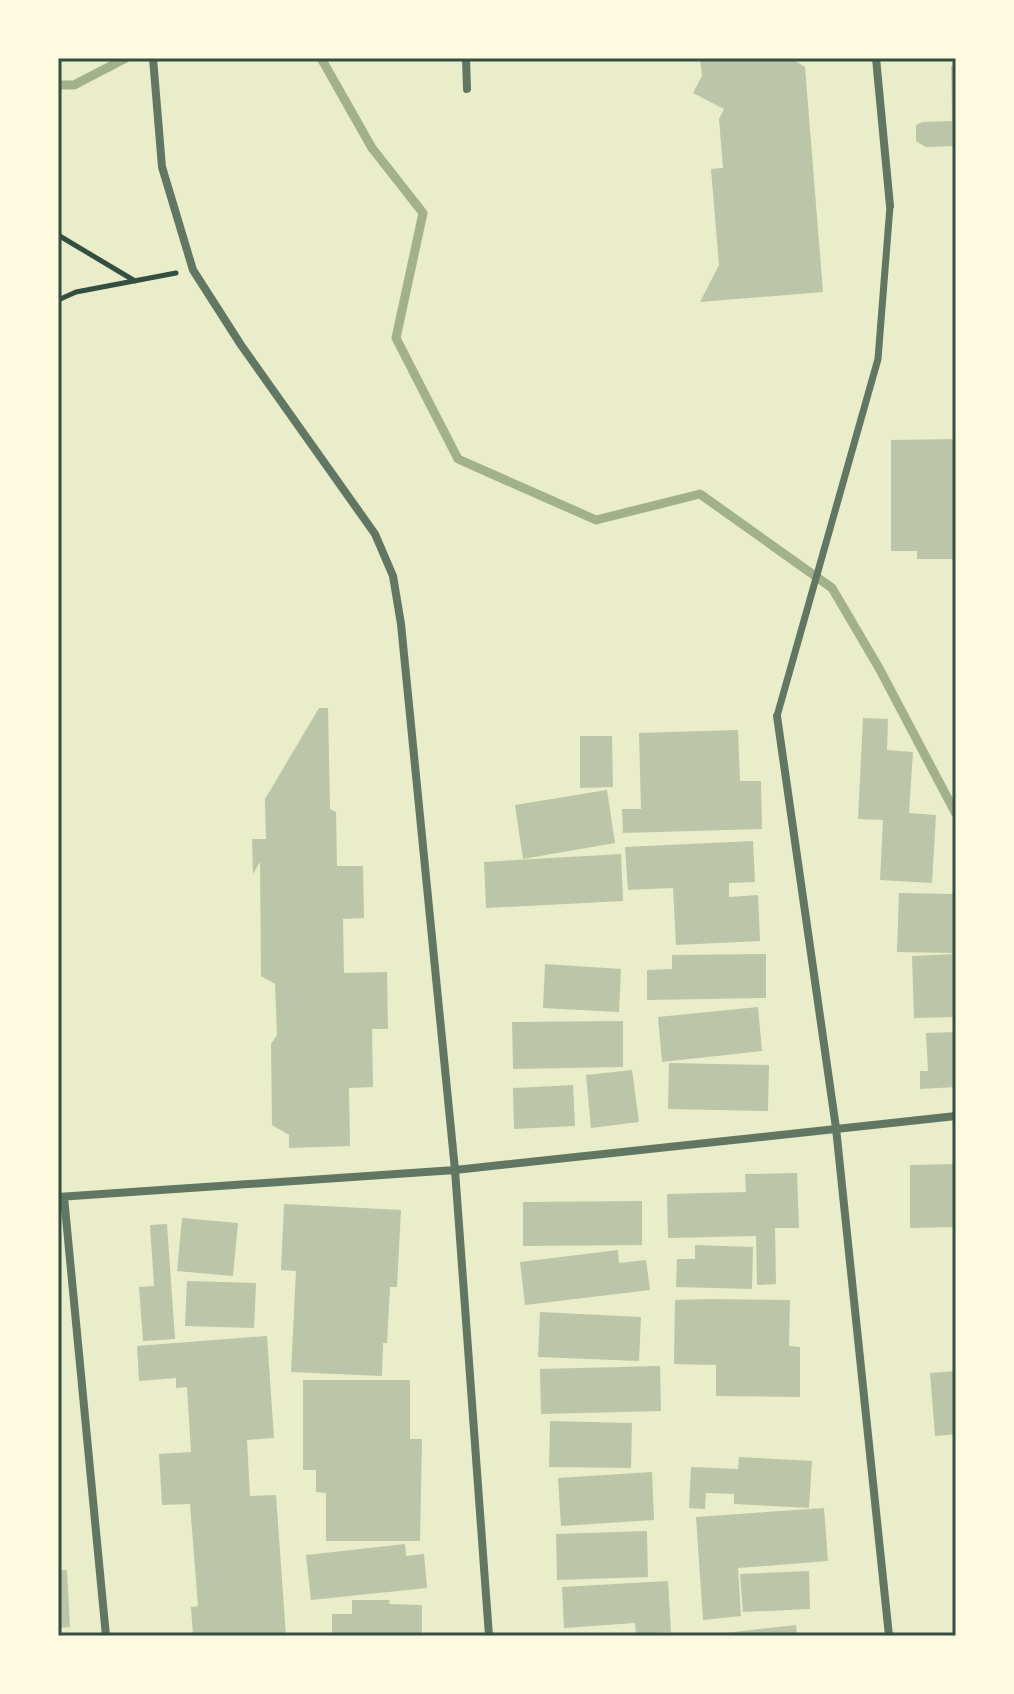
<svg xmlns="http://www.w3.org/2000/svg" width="1014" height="1694" viewBox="0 0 1014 1694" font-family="'Noto Sans',sans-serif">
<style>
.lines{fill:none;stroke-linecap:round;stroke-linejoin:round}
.stream{stroke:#a3b18a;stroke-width:9}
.building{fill:#bcc5a7}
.path{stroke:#344e41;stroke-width:5}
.pedestrian{stroke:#617663;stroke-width:7}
.minor{stroke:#617663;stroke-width:8}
.neatline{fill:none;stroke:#344e41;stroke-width:3}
</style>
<rect width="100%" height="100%" fill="#e9edc9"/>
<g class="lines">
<path class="stream" d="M 321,58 L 372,148 L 423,213 L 396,338 L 458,459 L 596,520 L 700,494 L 832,588 L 879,668 L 956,814
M 58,85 L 74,85 L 126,58"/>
</g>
<path class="building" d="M 700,58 L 791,58 L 805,67 L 823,292 L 700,302 L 719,265 L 711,169 L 723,168 L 719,119 L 724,109 L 693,93 L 702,76 Z
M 956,65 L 956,146 L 926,147 L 916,141 L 916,125 L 922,122 L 952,121 L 951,66 Z
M 956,439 L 956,559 L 917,559 L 917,551 L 891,551 L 891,440 Z
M 319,708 L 328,708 L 330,809 L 336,812 L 337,866 L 363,866 L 364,918 L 343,919 L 344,973 L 387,972 L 388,1029 L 372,1029 L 373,1087 L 349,1088 L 350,1146 L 289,1148 L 289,1135 L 272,1125 L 271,1044 L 277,1035 L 275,984 L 261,976 L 260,862 L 253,874 L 252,839 L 266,839 L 265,799 Z
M 863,718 L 888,719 L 887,750 L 913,752 L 909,813 L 936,815 L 932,883 L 880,880 L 883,820 L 858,819 Z
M 738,730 L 740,781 L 761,781 L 762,829 L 623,833 L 622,809 L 641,809 L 639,733 Z
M 580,736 L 612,736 L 613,787 L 580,788 Z
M 607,790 L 615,843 L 523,859 L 515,805 Z
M 753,841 L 755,882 L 729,883 L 729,897 L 758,895 L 760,941 L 676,945 L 673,888 L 628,890 L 625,847 Z
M 621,854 L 623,901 L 486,908 L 484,862 Z
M 899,893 L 956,894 L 954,953 L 897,952 Z
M 766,954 L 766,998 L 647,1000 L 647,970 L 672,969 L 672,955 Z
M 956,954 L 956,1017 L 914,1018 L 912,956 Z
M 545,964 L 621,969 L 619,1012 L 543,1008 Z
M 758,1007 L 762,1051 L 662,1062 L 658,1017 Z
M 623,1021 L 623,1067 L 513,1069 L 512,1022 Z
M 956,1032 L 956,1087 L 920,1089 L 920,1071 L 928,1071 L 926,1033 Z
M 669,1063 L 769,1065 L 768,1111 L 668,1109 Z
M 632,1070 L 639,1122 L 591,1128 L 586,1075 Z
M 573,1085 L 575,1126 L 514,1129 L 513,1088 Z
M 956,1164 L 956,1227 L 910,1228 L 910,1165 Z
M 797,1173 L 799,1228 L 775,1228 L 776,1284 L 757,1285 L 756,1236 L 668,1238 L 667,1194 L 746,1192 L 745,1174 Z
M 642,1201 L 642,1245 L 523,1246 L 523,1202 Z
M 284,1204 L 401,1210 L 397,1287 L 390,1287 L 387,1343 L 383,1343 L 382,1376 L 291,1372 L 296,1271 L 281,1270 Z
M 182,1218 L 238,1223 L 233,1276 L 177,1271 Z
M 167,1224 L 175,1339 L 143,1341 L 139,1287 L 154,1286 L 150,1225 Z
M 695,1245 L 753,1247 L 752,1289 L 676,1287 L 677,1259 L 695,1259 Z
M 618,1250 L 619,1263 L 646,1260 L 650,1290 L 525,1305 L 520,1262 Z
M 187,1281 L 256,1283 L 254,1328 L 185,1326 Z
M 710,1299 L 790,1300 L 789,1346 L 800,1347 L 800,1397 L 716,1396 L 716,1365 L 674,1364 L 675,1300 Z
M 540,1312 L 641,1317 L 639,1361 L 538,1357 Z
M 267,1336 L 274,1438 L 247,1440 L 250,1496 L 276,1495 L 286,1636 L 193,1636 L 191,1607 L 198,1606 L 190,1504 L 162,1505 L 159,1454 L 191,1452 L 187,1387 L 176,1388 L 176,1378 L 139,1381 L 137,1346 Z
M 660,1366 L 661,1411 L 541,1414 L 540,1369 Z
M 956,1371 L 956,1434 L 935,1436 L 930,1373 Z
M 303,1380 L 410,1380 L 410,1439 L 422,1439 L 420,1541 L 326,1541 L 326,1493 L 316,1492 L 316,1470 L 303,1470 Z
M 550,1421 L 632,1423 L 631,1468 L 549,1467 Z
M 739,1457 L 812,1461 L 809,1508 L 734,1504 L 734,1494 L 706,1493 L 705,1509 L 689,1508 L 691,1467 L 738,1469 Z
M 652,1472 L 654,1520 L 561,1526 L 558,1478 Z
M 824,1508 L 828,1561 L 738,1568 L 741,1616 L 703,1620 L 696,1517 Z
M 647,1531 L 648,1577 L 557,1580 L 556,1534 Z
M 405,1544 L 406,1556 L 424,1554 L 427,1588 L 311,1600 L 306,1555 Z
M 58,1570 L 67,1570 L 70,1627 L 58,1628 Z
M 809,1571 L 810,1609 L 743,1612 L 740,1574 Z
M 668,1581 L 671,1632 L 636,1634 L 635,1623 L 564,1628 L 562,1587 Z
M 352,1600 L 390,1600 L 389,1604 L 422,1605 L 422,1636 L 332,1636 L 332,1614 L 352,1614 Z
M 796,1625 L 797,1636 L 716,1636 L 716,1634 Z"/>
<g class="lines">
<path class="path" d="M 58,235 L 135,281
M 58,300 L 76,292 L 176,273"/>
<path class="pedestrian" d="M 777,716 L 878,359 L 890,206"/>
<path class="minor" d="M 153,58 L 162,167 L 193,270 L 241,345 L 375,534 L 393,576 L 401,624 L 455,1170 L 489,1636
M 466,58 L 467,89
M 876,58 L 890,206
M 777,716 L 836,1128 L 889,1636
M 58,1197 L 455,1170 L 956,1116
M 64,1197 L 106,1636"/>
</g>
<rect width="1014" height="1694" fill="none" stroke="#fefae0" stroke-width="120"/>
<rect x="60" y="60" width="894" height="1574" class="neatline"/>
</svg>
